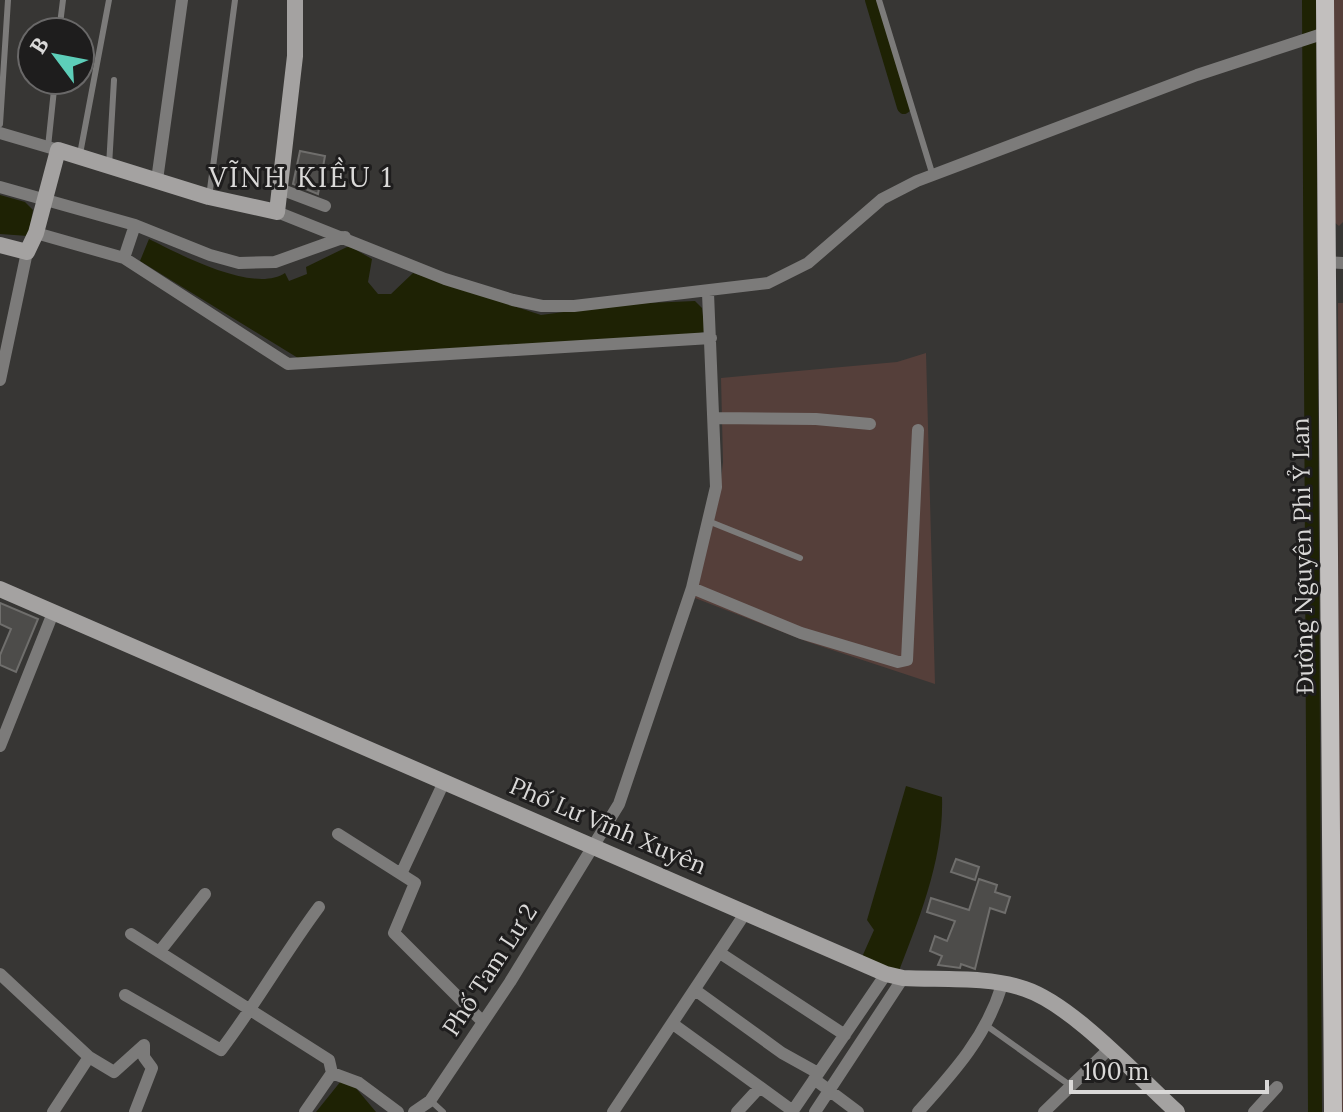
<svg xmlns="http://www.w3.org/2000/svg" width="1343" height="1112" viewBox="0 0 1343 1112" font-family="Lora,serif">
<style>
.green{fill:#553f3a}
.water{fill:#1e2204}
.lines{fill:none;stroke-linecap:round;stroke-linejoin:round}
.canal{stroke:#1e2204;stroke-width:14}
.building{fill:#4d4c4a;stroke:#6f6e6c;stroke-width:2}
.lane{stroke:#7c7b7a;stroke-width:6}
.street{stroke:#7c7b7a;stroke-width:12}
.secondary{stroke:#a4a2a1;stroke-width:16}
.primary{stroke:#c2bfbe;stroke-width:18}
.labels{text-anchor:middle;stroke-width:6;stroke-linejoin:round;paint-order:stroke}
.street-label{font-size:24px;fill:#dad9d8;stroke:#1e1d1d}
.quarter-label{font-size:28px;letter-spacing:2px;fill:#dad9d8;stroke:#1e1d1d}
</style>
<rect width="100%" height="100%" fill="#373634"/>
<path class="green" d="M 1333,0 L 1343,0 L 1343,222 L 1339,226 L 1334,222 Z
M 1338,303 L 1343,303 L 1343,1112 L 1339,1112 Z
M 926,353 L 935,684 L 808,642 L 695,598 L 719,498 L 723,462 L 721,378 L 897,362 Z"/>
<path class="water" d="M 0,195 L 25,202 L 33,210 L 28,236 L 0,234 Z
M 149,239 C 179,254 254,294 285,273 L 289,281 L 307,274 L 306,267 L 349,246 L 372,259 L 368,282 L 378,294 L 391,294 L 413,273 L 541,315 L 625,304 L 695,301 L 702,308 L 705,332 L 670,338 L 298,358 L 140,261 Z
M 906,786 L 942,797 C 944,859 919,919 897,976 L 862,957 L 874,930 L 867,920 Z
M 341,1081 L 355,1087 L 376,1112 L 316,1112 Z"/>
<g class="lines">
<path class="canal" d="M 872,0 L 904,107
M 1309,0 L 1315,1112"/>
</g>
<path class="building" d="M 300,151 L 325,156 L 318,194 L 293,184 Z
M 0,603 L 38,619 L 16,672 L 0,665 L 0,655 L 11,629 L 0,624 Z
M 956,859 L 979,867 L 975,880 L 951,872 Z
M 979,879 L 997,885 L 995,892 L 1010,897 L 1005,913 L 990,908 L 975,969 L 961,964 L 960,968 L 938,965 L 942,956 L 930,951 L 935,936 L 947,941 L 955,921 L 927,912 L 931,898 L 969,910 Z"/>
<g class="lines">
<path class="lane" d="M 879,0 L 933,176
M 59,32 L 63,0
M 0,124 L 8,0
M 48,147 L 55,80
M 80,154 L 109,0
M 109,166 L 114,80
M 209,197 L 235,0
M 708,521 L 800,558
M 987,1026 L 1071,1086
M 431,1101 L 443,1112"/>
<path class="street" d="M 0,133 L 58,150
M 157,180 L 182,0
M 0,187 L 135,225 L 210,255 L 239,263 L 275,262 L 345,237
M 280,189 L 325,206
M 277,212 L 445,279 L 513,300 L 542,306 L 574,306 L 768,283 L 808,263 L 882,199 L 917,181 L 1197,75 L 1325,33
M 36,233 L 124,258 L 288,364 L 711,338
M 124,258 L 135,225
M 1324,262 L 1343,263
M 0,380 L 27,252
M 714,418 L 816,419 L 870,424
M 692,588 L 801,633 L 898,662 L 907,660 L 918,430
M 0,746 L 53,613
M 338,834 L 415,883 L 394,933 L 483,1022
M 401,874 L 444,782
M 131,934 L 329,1060 L 332,1073
M 160,951 L 205,894
M 720,953 L 845,1035
M 0,974 L 89,1057
M 695,990 L 782,1053 L 818,1073
M 125,995 L 221,1050 C 256,1004 284,954 319,907
M 673,1024 L 793,1111
M 814,1079 L 858,1112
M 53,1112 L 89,1057 L 114,1072 L 144,1045 L 144,1057 L 152,1068 L 135,1112
M 305,1112 L 332,1073 L 359,1083 L 398,1112
M 414,1112 L 430,1101 L 510,982 L 619,804 L 692,588 L 716,487 L 708,293
M 613,1112 L 746,912
M 737,1112 L 760,1087
M 792,1112 L 886,974
M 815,1112 L 903,978
M 918,1112 C 954,1072 986,1037 1002,985
M 1044,1112 L 1108,1050
M 1254,1112 L 1277,1087"/>
<path class="secondary" d="M 0,245 L 27,252 L 36,233 L 58,150 L 209,197 L 277,212 L 295,56 L 295,0
M 0,589 L 886,974 L 903,978 C 941,980 988,976 1025,989 C 1073,1005 1138,1077 1177,1112"/>
<path class="primary" d="M 1325,0 L 1333,1112"/>
</g>
<g class="labels">
<g class="street-label">
<text transform="translate(1303 556) rotate(-91)" y="8">Đường Nguyên Phi Ỷ Lan</text>
<text transform="translate(608 826) rotate(23)" y="8">Phố Lư Vĩnh Xuyên</text>
<text transform="translate(490 970) rotate(-57)" y="8">Phố Tam Lư 2</text>
</g>
<g class="quarter-label">
<text x="301" y="187">VĨNH KIỀU 1</text>
</g>
</g>
<g transform="translate(56 56) rotate(302)"><circle r="38" fill="#1e1d1d" stroke="#696868" stroke-width="2"/>
<path d="M0-6L14 30L0 20L-14 30Z" fill="#5dceb9"/>
<text y="-12" font-size="22" font-weight="bold" text-anchor="middle" fill="#dad9d8">B</text>
</g>
<path d="M1071 1080v12h196v-12" fill="none" stroke="#dad9d8" stroke-width="4"/>
<text x="1083" y="1080" font-size="24" fill="#dad9d8" stroke="#1e1d1d" stroke-width="6" paint-order="stroke">100 m</text>
</svg>
